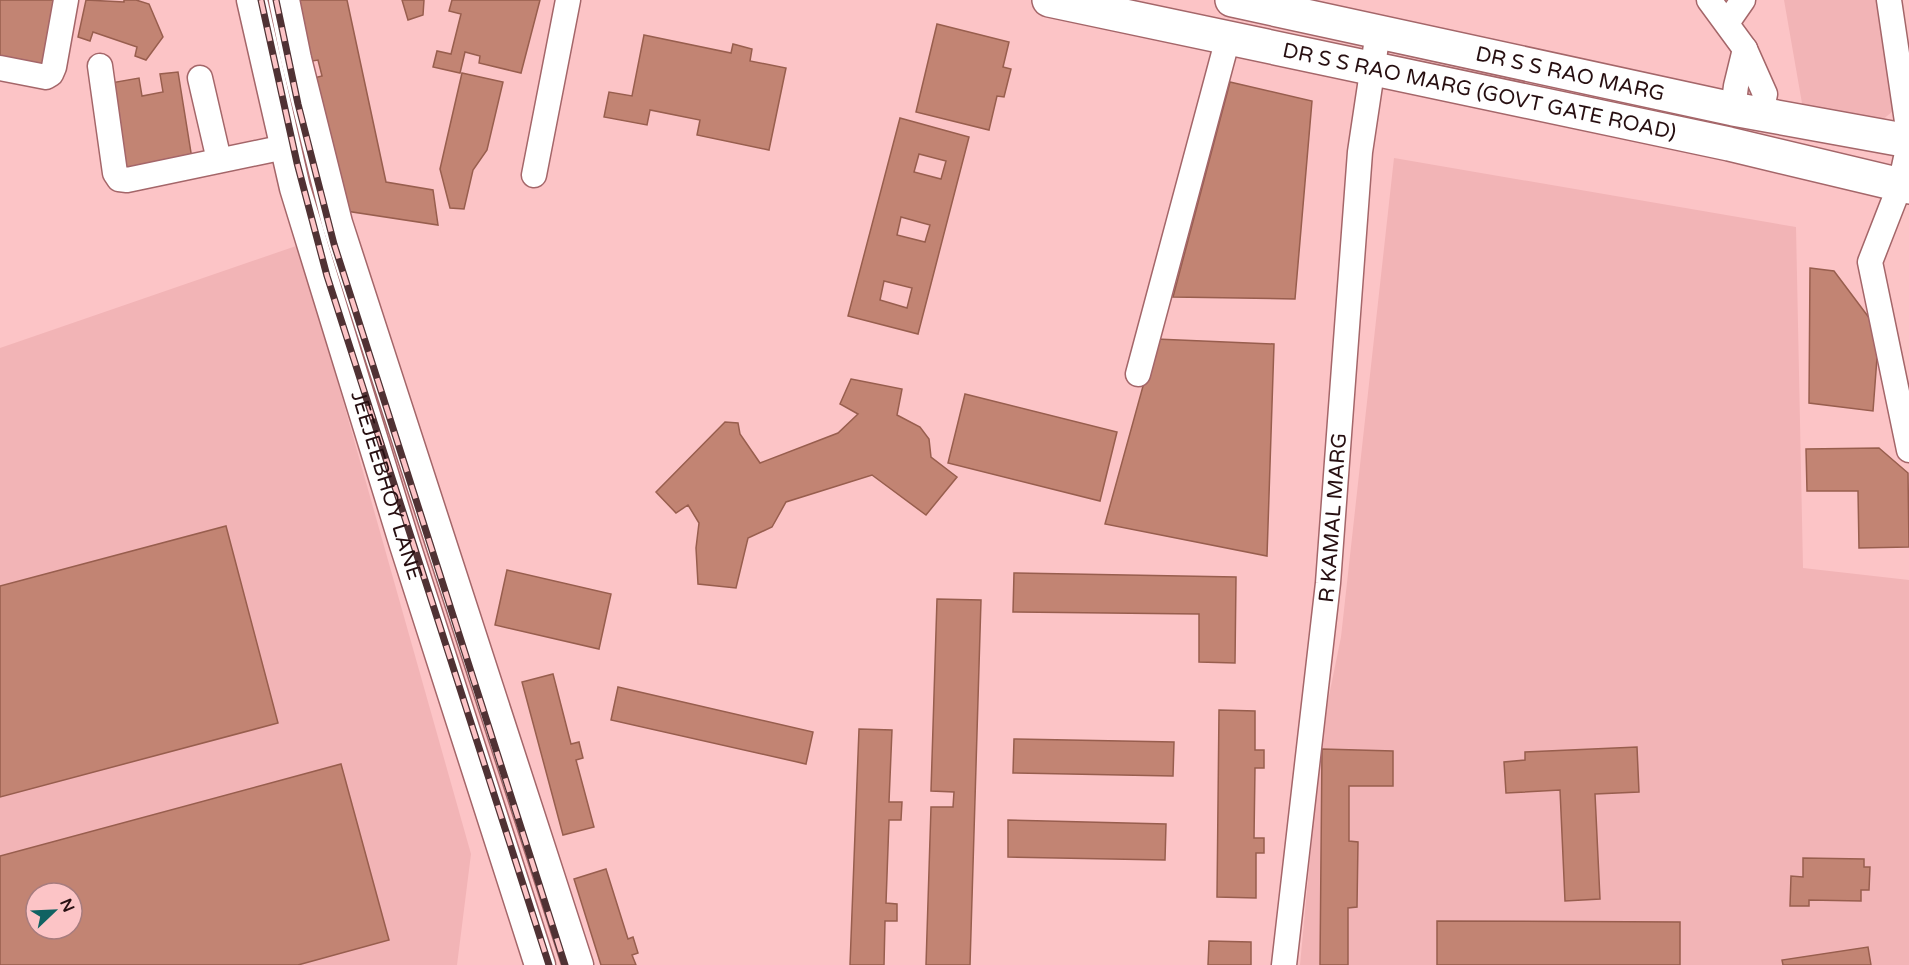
<svg xmlns="http://www.w3.org/2000/svg" width="1909" height="965" viewBox="0 0 1909 965" font-family="'Varela Round',sans-serif">
<style>
.built{fill:#f2b4b6;fill-rule:evenodd}
.building{fill:#c28473;stroke:#985e4e;stroke-width:1.5;fill-rule:evenodd}
.lines{fill:none;stroke-linecap:round;stroke-linejoin:round}
.minor-casing{stroke:#a46669;stroke-width:27}
.tertiary-casing{stroke:#a46669;stroke-width:33}
.secondary-casing{stroke:#a46669;stroke-width:36}
.minor{stroke:#fff;stroke-width:24}
.tertiary{stroke:#fff;stroke-width:30}
.secondary{stroke:#fff;stroke-width:33}
.rail-casing{stroke:#503234;stroke-width:7}
.rail{stroke:#fcc4c6;stroke-width:4.5;stroke-dasharray:14;stroke-linecap:butt}
.labels{text-anchor:middle;stroke-width:6;stroke-linejoin:round;paint-order:stroke}
.street-label{font-size:21px;fill:#270f11;stroke:#fcc4c6}
</style>
<rect width="100%" height="100%" fill="#fcc4c6"/>
<path class="built" d="M 1784,0 L 1877,0 L 1897,108 L 1877,124 L 1803,109 Z
M 1394,158 L 1796,227 L 1803,568 L 1909,580 L 1909,965 L 1300,965 L 1322,730 L 1341,637 Z
M 299,245 L 471,854 L 457,965 L 0,965 L 0,348 ZM 36,893 L 72,893 L 72,929 L 36,929 Z"/>
<path class="building" d="M 0,0 L 60,0 L 48,69 L 0,60 Z
M 86,0 L 124,2 L 124,0 L 136,0 L 149,4 L 163,37 L 146,60 L 135,56 L 137,47 L 93,32 L 90,41 L 78,37 Z
M 294,0 L 347,0 L 386,182 L 433,190 L 438,225 L 346,211 L 310,79 L 322,76 L 318,60 L 306,62 Z
M 402,0 L 424,0 L 423,15 L 408,20 Z
M 452,0 L 540,0 L 521,73 L 479,63 L 480,56 L 465,52 L 460,73 L 433,67 L 437,51 L 451,54 L 461,14 L 449,11 Z
M 937,24 L 1009,42 L 1003,67 L 1011,69 L 1004,97 L 997,96 L 989,130 L 916,112 Z
M 644,35 L 731,53 L 733,44 L 752,49 L 750,61 L 786,68 L 769,150 L 697,135 L 700,120 L 650,110 L 647,125 L 604,117 L 609,92 L 632,96 Z
M 178,72 L 192,159 L 120,171 L 105,84 L 139,78 L 142,96 L 163,92 L 160,74 Z
M 462,73 L 503,82 L 487,150 L 473,170 L 464,209 L 450,208 L 440,169 Z
M 1230,82 L 1312,101 L 1295,299 L 1173,297 Z
M 900,118 L 969,137 L 918,334 L 848,316 ZM 919,154 L 946,161 L 941,179 L 914,172 ZM 901,217 L 930,225 L 925,242 L 897,235 ZM 884,281 L 912,288 L 907,308 L 880,300 Z
M 1810,268 L 1834,271 L 1879,331 L 1873,411 L 1809,403 Z
M 1156,339 L 1274,344 L 1267,556 L 1105,524 Z
M 851,379 L 902,389 L 897,415 L 920,427 L 929,439 L 931,457 L 957,477 L 926,515 L 872,475 L 786,502 L 772,527 L 748,538 L 736,588 L 698,584 L 696,548 L 699,523 L 688,505 L 676,513 L 656,492 L 725,422 L 738,423 L 740,434 L 760,463 L 838,433 L 858,414 L 840,404 Z
M 965,394 L 1117,432 L 1100,501 L 948,463 Z
M 1879,448 L 1908,473 L 1909,547 L 1859,548 L 1858,491 L 1807,491 L 1806,449 Z
M 226,526 L 278,723 L 0,797 L 0,586 Z
M 507,570 L 611,594 L 599,649 L 495,625 Z
M 1014,573 L 1236,577 L 1235,663 L 1199,662 L 1199,614 L 1013,612 Z
M 937,599 L 981,600 L 970,965 L 926,965 L 931,807 L 953,807 L 954,792 L 931,791 Z
M 553,674 L 571,744 L 579,742 L 583,758 L 576,760 L 594,827 L 563,835 L 522,682 Z
M 618,687 L 813,732 L 806,764 L 611,720 Z
M 1219,710 L 1255,711 L 1255,750 L 1264,750 L 1264,768 L 1255,768 L 1254,838 L 1264,838 L 1264,853 L 1256,853 L 1256,898 L 1217,897 Z
M 859,729 L 892,730 L 889,802 L 902,802 L 901,820 L 889,820 L 886,903 L 897,904 L 897,921 L 885,921 L 884,965 L 850,965 Z
M 1014,739 L 1174,742 L 1173,776 L 1013,773 Z
M 1637,747 L 1639,792 L 1595,794 L 1600,899 L 1565,901 L 1560,790 L 1506,793 L 1504,762 L 1525,760 L 1525,752 Z
M 1322,749 L 1393,751 L 1393,786 L 1349,786 L 1349,841 L 1358,842 L 1357,907 L 1348,908 L 1348,965 L 1320,965 Z
M 341,764 L 389,940 L 298,965 L 0,965 L 0,856 ZM 36,893 L 72,893 L 72,929 L 36,929 Z
M 1008,820 L 1166,824 L 1165,860 L 1008,857 Z
M 1803,858 L 1864,859 L 1864,867 L 1870,867 L 1869,890 L 1861,890 L 1861,901 L 1809,900 L 1809,906 L 1790,906 L 1791,876 L 1803,877 Z
M 606,869 L 628,939 L 633,937 L 638,953 L 632,955 L 636,965 L 601,965 L 574,879 Z
M 1437,921 L 1680,922 L 1680,965 L 1437,965 Z
M 1209,941 L 1251,942 L 1251,965 L 1208,965 Z
M 1868,947 L 1871,965 L 1783,965 L 1782,960 Z"/>
<g class="lines">
<g class="minor-casing">
<g id="minor">
<path d="M 1709,0 L 1745,49 L 1765,94 L 1761,114"/>
<path d="M 1889,0 L 1909,135"/>
<path d="M 1727,23 L 1743,0"/>
<path d="M 100,66 L 115,173 L 119,179 L 127,180 L 285,147"/>
<path d="M 0,68 L 46,77 L 51,74 L 54,67 L 66,0"/>
<path d="M 200,78 L 219,160"/>
<path d="M 1733,109 L 1736,86 L 1745,49"/>
<path d="M 1909,144 L 1900,185 L 1870,262 L 1909,450"/>
<path d="M 534,175 L 568,0"/>
<path d="M 1138,374 L 1228,38"/>
<path id="s1" d="M 1284,965 L 1328,583 L 1360,152 L 1378,32"/>
</g>
</g>
<g class="tertiary-casing">
<g id="tertiary">
<path id="s2" d="M 252,0 L 295,188 L 405,545 L 540,965"/>
<path d="M 284,0 L 296,59 L 337,223 L 578,965"/>
</g>
</g>
<g class="secondary-casing">
<g id="secondary">
<path id="s3" d="M 1049,0 L 1729,144 L 1909,187"/>
<path id="s4" d="M 1232,0 L 1733,109 L 1909,141"/>
</g>
</g>
<use href="#minor" class="minor"/>
<use href="#tertiary" class="tertiary"/>
<use href="#secondary" class="secondary"/>
<g class="rail-casing">
<path id="rail" d="M 261,0 L 297,163 L 327,276 L 549,965
M 276,0 L 298,104 L 334,244 L 565,965"/>
</g>
<use href="#rail" class="rail"/>
</g>
<g class="labels">
<g class="street-label">
<text dy="7" stroke="none"><textPath href="#s4" startOffset="346">DR S S RAO MARG</textPath></text>
<text dy="7" stroke="none"><textPath href="#s3" startOffset="440">DR S S RAO MARG (GOVT GATE ROAD)</textPath></text>
<text dy="7" stroke="none"><textPath href="#s2" startOffset="504">JEEJEEBHOY LANE</textPath></text>
<text dy="7" stroke="none"><textPath href="#s1" startOffset="450">R KAMAL MARG</textPath></text>
</g>
</g>
<g transform="translate(54 911) rotate(67)"><circle r="28" fill="#fcc4c6" stroke="#a77c7e" stroke-width="1.5"/>
<path d="M0-4.5L10 22L0 15L-10 22Z" fill="#106262"/>
<text y="-9" font-size="16" font-weight="bold" text-anchor="middle" fill="#270f11">N</text>
</g>
</svg>
